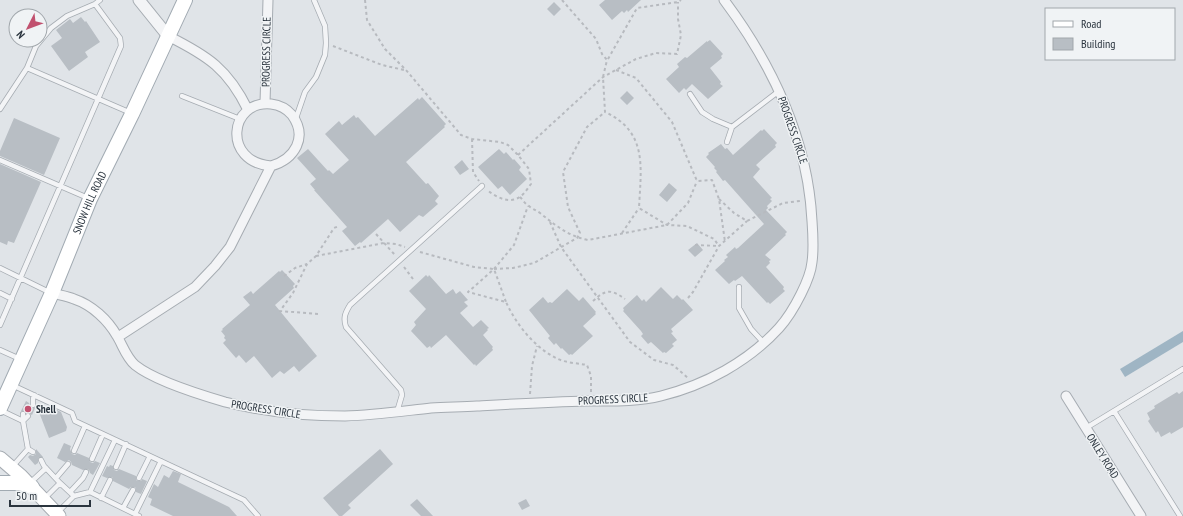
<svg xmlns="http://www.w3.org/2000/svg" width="1183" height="516" viewBox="0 0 1183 516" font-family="'PT Sans Narrow',sans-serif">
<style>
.water{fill:#9fb5c4}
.building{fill:#b8bec4}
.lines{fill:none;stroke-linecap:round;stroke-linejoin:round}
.service-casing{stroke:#a6acb2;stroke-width:6}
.minor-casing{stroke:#a6acb2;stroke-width:11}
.tertiary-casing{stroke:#a6acb2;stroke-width:13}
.secondary-casing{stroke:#a6acb2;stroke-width:15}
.primary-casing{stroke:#a1aab2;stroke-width:16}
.path{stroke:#b7babf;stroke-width:2;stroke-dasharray:3 3;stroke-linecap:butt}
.service{stroke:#f3f4f6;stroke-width:4.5}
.minor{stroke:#f3f4f6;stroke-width:9}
.tertiary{stroke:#f3f4f6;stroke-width:11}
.secondary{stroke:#fff;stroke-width:13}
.primary{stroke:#fff;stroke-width:14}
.poi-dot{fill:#c1516f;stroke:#f0f3f5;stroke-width:1.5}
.labels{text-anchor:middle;stroke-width:3;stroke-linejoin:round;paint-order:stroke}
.street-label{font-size:11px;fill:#2a343e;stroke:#f0f3f5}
.poi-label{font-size:11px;font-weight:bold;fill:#2a343e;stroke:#f0f3f5;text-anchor:start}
</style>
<rect width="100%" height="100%" fill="#e0e4e8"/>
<path class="water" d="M 1183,331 L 1183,342 L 1125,377 L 1120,369 Z"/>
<path class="building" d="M 605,0 L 641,0 L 628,12 L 627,10 L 624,13 L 622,11 L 612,20 L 599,5 Z
M 554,2 L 561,9 L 554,16 L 547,9 Z
M 81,17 L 85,22 L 86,21 L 100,42 L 85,52 L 88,57 L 69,71 L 51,46 L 62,38 L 56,30 L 70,19 L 73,23 Z
M 710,40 L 723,54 L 721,56 L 722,58 L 710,68 L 721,82 L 720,84 L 723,86 L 708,99 L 692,84 L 686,90 L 684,88 L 679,93 L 666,79 L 679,67 L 677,64 L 685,57 L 687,58 L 707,41 L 707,42 Z
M 627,91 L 634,98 L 627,105 L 620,98 Z
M 422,97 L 446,124 L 444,126 L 445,127 L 406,162 L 426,184 L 428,183 L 439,196 L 435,201 L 438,204 L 423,217 L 419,215 L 400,232 L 388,219 L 361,243 L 360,242 L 355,246 L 342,231 L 347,227 L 314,190 L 315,190 L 310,184 L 316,179 L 297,158 L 308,149 L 328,171 L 329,170 L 333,174 L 349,160 L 325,134 L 339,121 L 342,125 L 354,115 L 356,118 L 358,117 L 375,136 L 418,98 L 419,100 Z
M 14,118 L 60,138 L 44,175 L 0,156 L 0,151 Z
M 764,129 L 777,143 L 775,145 L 776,147 L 756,165 L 760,169 L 753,177 L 772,198 L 770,199 L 772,201 L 767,206 L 768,208 L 766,210 L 787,232 L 785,234 L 786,235 L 765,255 L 771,260 L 769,261 L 770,263 L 766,267 L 784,287 L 783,289 L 785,291 L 770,304 L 768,302 L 767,303 L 742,276 L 735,281 L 734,280 L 729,284 L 715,270 L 725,261 L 724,260 L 728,257 L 726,255 L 735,247 L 736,249 L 738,248 L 764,224 L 725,180 L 723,181 L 716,172 L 717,171 L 714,168 L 715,167 L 706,157 L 709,154 L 708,153 L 721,144 L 725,149 L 727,148 L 733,155 L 761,130 L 762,131 Z
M 499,149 L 504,154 L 506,152 L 513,160 L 514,159 L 521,167 L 519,170 L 527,179 L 510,195 L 502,186 L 498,189 L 478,167 Z
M 462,160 L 469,169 L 460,175 L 454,167 Z
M 0,164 L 41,182 L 14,243 L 8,241 L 7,245 L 0,242 Z
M 669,183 L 677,190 L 667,202 L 659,195 Z
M 697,243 L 703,250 L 695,257 L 688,250 Z
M 282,270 L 295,284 L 293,286 L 294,288 L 275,305 L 317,356 L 299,372 L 294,366 L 284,374 L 280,371 L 272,378 L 254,356 L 246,363 L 239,355 L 236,358 L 223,343 L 226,340 L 224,338 L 225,336 L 221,331 L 223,330 L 222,329 L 250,305 L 243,297 L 251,291 L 253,294 L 279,271 L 280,272 Z
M 426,275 L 428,277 L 429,275 L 446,294 L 453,289 L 456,294 L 460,291 L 468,300 L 464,302 L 468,306 L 460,313 L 473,327 L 481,320 L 489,328 L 487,329 L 488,330 L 483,335 L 493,347 L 492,348 L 493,350 L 476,366 L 475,364 L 474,365 L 446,335 L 431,348 L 430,346 L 427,348 L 411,331 L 416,325 L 414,322 L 426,309 L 409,291 Z
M 661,287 L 673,299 L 677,295 L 682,300 L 683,299 L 693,310 L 671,329 L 673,332 L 671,333 L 677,340 L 672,344 L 674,346 L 666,353 L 664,352 L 663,353 L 651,342 L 648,344 L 641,336 L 643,334 L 641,331 L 623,311 L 624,310 L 623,308 L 637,295 L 642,301 L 644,299 L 646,302 Z
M 567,289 L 579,301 L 583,297 L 596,312 L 595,313 L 596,314 L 583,326 L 593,336 L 572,355 L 571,354 L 569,355 L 562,348 L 561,349 L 556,343 L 554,345 L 548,338 L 550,336 L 529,310 L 543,297 L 548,303 L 550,302 L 552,303 Z
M 1183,391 L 1183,427 L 1171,434 L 1170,432 L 1161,437 L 1158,431 L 1156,433 L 1148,421 L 1150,419 L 1147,413 L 1155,408 L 1154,406 L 1177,392 L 1179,394 Z
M 26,401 L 29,403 L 31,408 L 35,408 L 32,415 L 25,411 L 21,411 Z
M 37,407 L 46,411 L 53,408 L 61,412 L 67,427 L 66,431 L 49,438 Z
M 64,443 L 71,446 L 70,449 L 72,454 L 75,455 L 77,453 L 89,458 L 90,462 L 93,463 L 95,461 L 100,463 L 93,475 L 90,473 L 89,470 L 87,469 L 83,470 L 72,465 L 71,462 L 69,460 L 65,462 L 57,458 Z
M 36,449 L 43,457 L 38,458 L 38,463 L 35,465 L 28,457 L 30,455 L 33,456 L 36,454 Z
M 380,449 L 393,464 L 348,505 L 351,508 L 342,516 L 339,516 L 323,498 Z
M 110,465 L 113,466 L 114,470 L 117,471 L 119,469 L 136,476 L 136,480 L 138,481 L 141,481 L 142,479 L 147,481 L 141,494 L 136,492 L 136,488 L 134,487 L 131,487 L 129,489 L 113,481 L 113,478 L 111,477 L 107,478 L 102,476 L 107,466 L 109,467 Z
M 173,471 L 181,474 L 178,482 L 229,507 L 237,516 L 173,516 L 150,505 L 152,499 L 148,497 L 154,484 L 158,487 L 164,475 L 169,478 Z
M 417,499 L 433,516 L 421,516 L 410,505 Z
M 526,499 L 530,506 L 522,510 L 518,503 Z"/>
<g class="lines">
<g class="service-casing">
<path id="service" d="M 27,68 L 131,113
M 690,94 L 702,112 L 713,119 L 732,127 L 779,91
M 182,96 L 240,119
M 0,109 L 27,68 L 36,46 L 51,28 L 67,16 L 95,4 L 100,0
M 295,121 L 305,92 L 316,77 L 325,55 L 326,43 L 325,26 L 314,0
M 727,142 L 732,127
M 0,160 L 88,198
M 0,268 L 51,293
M 739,287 L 739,308 L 751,329 L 763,342
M 0,293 L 12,299
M 0,325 L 121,46 L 120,38 L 95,4
M 0,350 L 20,359
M 12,385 L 72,413 L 75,421 L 244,500 L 258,516
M 33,405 L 33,399 L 34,395
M 0,410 L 23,421 L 23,414
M 1114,411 L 1180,516
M 397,412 L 402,395 L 401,390 L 346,327 C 343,318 345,313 350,305 L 482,186
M 28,416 L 23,421 L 28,449 L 33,452
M 1086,428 L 1183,369
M 74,451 L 85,426
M 92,459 L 103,434
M 41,460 L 44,466 L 60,483
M 12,467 L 28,449
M 116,467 L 126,444
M 56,478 L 68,464
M 139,478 L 150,456
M 30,483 L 46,468
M 70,492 L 83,478 L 86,472
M 90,492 L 115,440
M 45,498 L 60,483 L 74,496 L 90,492 L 139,516
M 101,498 L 110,480
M 123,508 L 133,490
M 57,513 L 74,496
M 135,514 L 161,461"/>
</g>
<g class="minor-casing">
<path id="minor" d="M 168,36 C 208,56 228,69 248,110
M 265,103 L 268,0
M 52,293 C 59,295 67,296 74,299 C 92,305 108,320 117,336 C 123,346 126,357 135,365 C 155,381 201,395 225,402 C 265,412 305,416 345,416 C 374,415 403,411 431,408 C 447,407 462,407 477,406 C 514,404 550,402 587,401 C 611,401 637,402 661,396 C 705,385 748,362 779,328 C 788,318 795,306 801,294 C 806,284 811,273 812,262 C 814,248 813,235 812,221 C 808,140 772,64 724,0
M 118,337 L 195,287 L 215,266 L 230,247 L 271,166 C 295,159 308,137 292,115 C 287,109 279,105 271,104 C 229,100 222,162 271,166
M 1066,396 L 1141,516"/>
</g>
<g class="tertiary-casing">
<path id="tertiary" d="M 139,0 L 168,36"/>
</g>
<g class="secondary-casing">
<path id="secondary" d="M 0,458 L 21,476 L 59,516"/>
</g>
<g class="primary-casing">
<g id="primary">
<path id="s1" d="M 0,408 L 52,293 L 90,199 L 132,114 L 185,0"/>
<path d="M 0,483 L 20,483 L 32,487"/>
</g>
</g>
<path class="path" d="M 365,0 L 367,20 L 385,49 L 406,70 L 461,135 L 472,139 L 500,142 L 508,145 L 518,155 L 529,169 L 531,184 C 528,188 525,193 521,196 C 510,205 496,197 487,190
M 562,0 L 596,39 L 602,54 L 607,60 L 603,77 L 605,112 C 648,132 641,167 639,208 L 667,225 L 687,226 L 714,239 L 719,246
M 333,46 L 382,65 L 404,70
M 608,59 L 637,8 L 678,2 L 681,0
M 616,70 L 636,78 L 672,122 L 697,181 L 712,180 L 719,199 L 725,242
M 472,139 L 473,172 L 479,181
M 518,155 L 603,77 L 636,59 L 656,53 L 677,54 L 681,35 L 678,19 L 678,2
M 520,197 C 523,200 525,204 529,206 C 532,209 536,210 540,213 C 555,225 568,236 588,240 L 667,225 L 688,203 L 697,181
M 719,199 L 734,213 L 747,221 L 783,203 L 800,201
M 550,222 L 561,247 L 630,342 L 654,360 L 673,365 L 688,378
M 622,233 L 639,208
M 376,234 L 395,255
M 695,245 L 719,246
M 420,252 L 474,267 L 494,269 L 506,302
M 316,256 L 384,243 L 396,244 L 405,247
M 404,267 L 413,279
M 494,269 L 514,245 L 528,206
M 284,276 L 295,268 L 307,264
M 688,298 L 693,292 L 719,246 L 747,221
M 593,301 C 606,289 611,289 625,299
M 318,314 L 280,311 L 293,293 L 307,264 L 316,256 L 334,228 L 339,226
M 591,392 L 591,376 L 587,365 C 577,363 565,363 556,358 C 534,347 516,324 506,302 L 468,292 L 494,269 L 513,268 L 534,263 L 577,238 L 580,233 L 568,207 L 563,172 L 587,127 L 605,112
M 530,394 L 532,366 L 537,346"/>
<use href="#service" class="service"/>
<use href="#minor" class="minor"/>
<use href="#tertiary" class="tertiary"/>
<use href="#secondary" class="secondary"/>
<use href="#primary" class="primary"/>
</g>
<circle class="poi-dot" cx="28" cy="409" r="4"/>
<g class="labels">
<g class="street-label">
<text transform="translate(266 52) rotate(-89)" y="4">PROGRESS CIRCLE</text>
<text transform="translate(793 130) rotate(71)" y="4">PROGRESS CIRCLE</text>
<text dy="4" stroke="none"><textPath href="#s1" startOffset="224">SNOW HILL ROAD</textPath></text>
<text transform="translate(613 399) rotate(-3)" y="4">PROGRESS CIRCLE</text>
<text transform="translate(266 409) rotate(9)" y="4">PROGRESS CIRCLE</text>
<text transform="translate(1103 456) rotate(58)" y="4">ONLEY ROAD</text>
</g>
<g class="poi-label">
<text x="36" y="413">Shell</text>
</g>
</g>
<rect x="1045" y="8" width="130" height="52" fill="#f0f3f5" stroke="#a1a7ac"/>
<rect x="1053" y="21" width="20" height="6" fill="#ffffff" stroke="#a1a7ac"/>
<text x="1081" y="28" font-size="12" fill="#2a343e">Road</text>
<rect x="1053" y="38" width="20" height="12" fill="#b8bec4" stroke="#a1a7ac"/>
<text x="1081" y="48" font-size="12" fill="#2a343e">Building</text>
<g transform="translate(28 28) rotate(228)"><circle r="19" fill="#f0f3f5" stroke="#a1a7ac"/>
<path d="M0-3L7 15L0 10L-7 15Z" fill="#c1516f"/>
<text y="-6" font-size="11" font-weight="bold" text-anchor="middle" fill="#2a343e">N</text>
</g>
<path d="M10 500v6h80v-6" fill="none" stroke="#2a343e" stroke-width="2"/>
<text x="16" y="500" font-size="12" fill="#2a343e" stroke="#f0f3f5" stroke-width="3" paint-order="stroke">50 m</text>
</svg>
